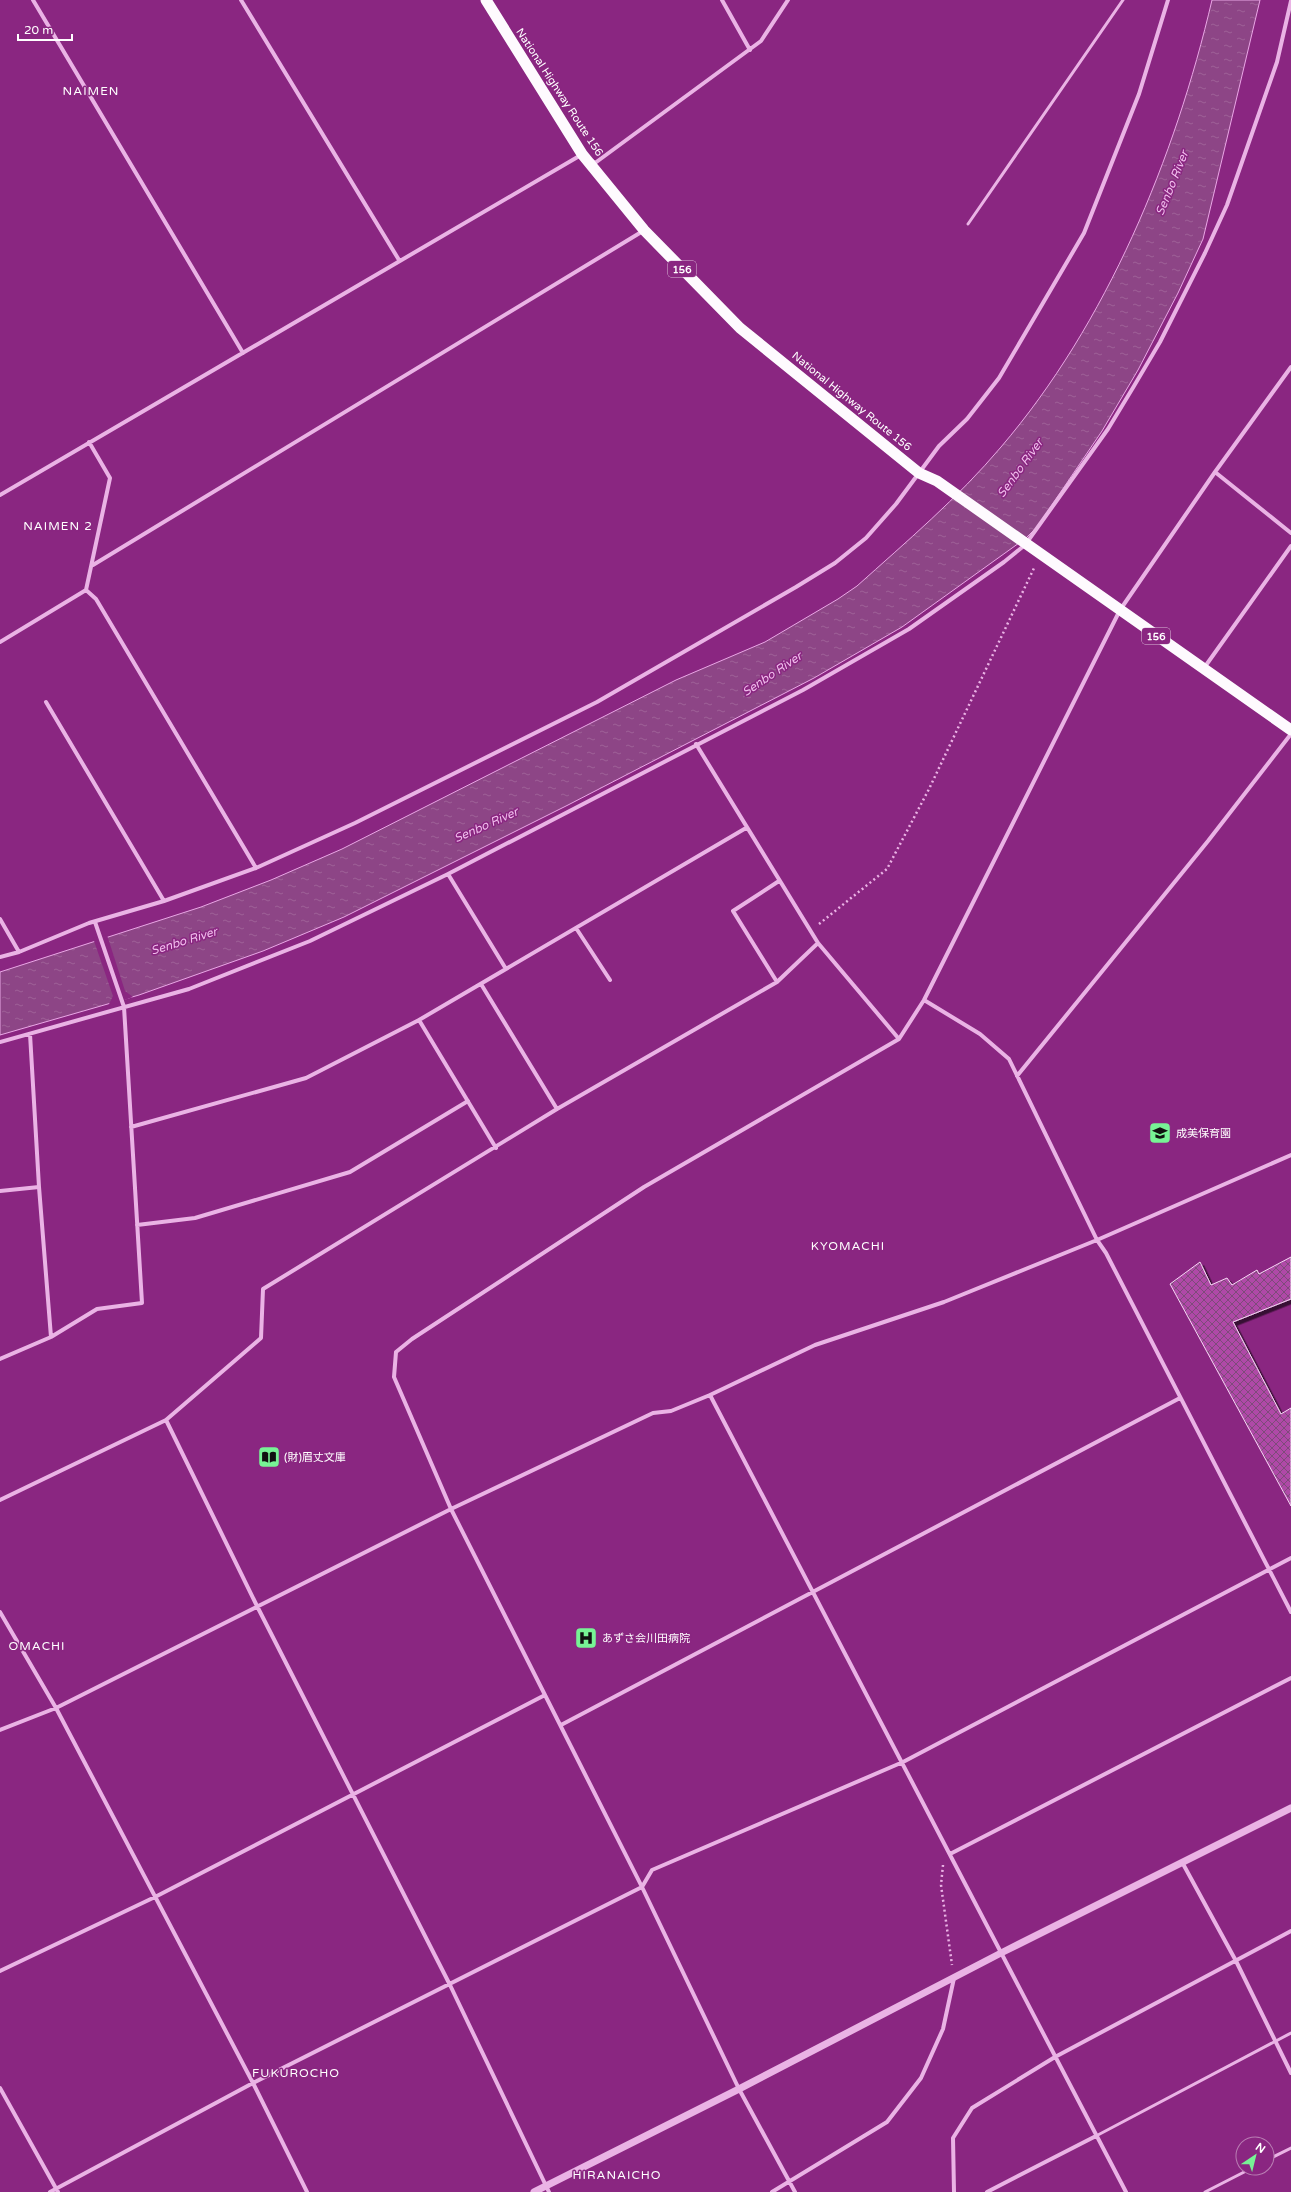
<svg xmlns="http://www.w3.org/2000/svg" width="1291" height="2192" viewBox="0 0 1291 2192" font-family="'Varela Round','Noto Sans JP',sans-serif">
<style>
.water{fill:url(#water-ripples);stroke:#eaa7e6}
.pier{fill:#8a2681}
.building{fill:url(#building-cross-hatch);stroke:#f7d7f5;filter:url(#shadow)}
.lines{fill:none;stroke-linecap:round;stroke-linejoin:round}
.path{stroke:#eab3e5;stroke-width:2.5;stroke-dasharray:2 3;stroke-linecap:butt}
.service{stroke:#eab3e5;stroke-width:3}
.minor{stroke:#eab3e5;stroke-width:4}
.tertiary{stroke:#eab3e5;stroke-width:7}
.trunk{stroke:#fefafe;stroke-width:11}
.labels{text-anchor:middle;stroke-width:3;stroke-linejoin:round;paint-order:stroke}
.shield{fill:#8a2681;stroke:#dcbed9;stroke-width:1}
.shield-label{font-size:10px;font-weight:bold;fill:#fff}
.street-label{font-size:11px;fill:#fff;stroke:#8a2681}
.poi-label{font-size:11px;fill:#fff;stroke:#8a2681;text-anchor:start}
.neighbourhood-label{font-size:12px;letter-spacing:1px;fill:#fff;stroke:#8a2681}
.water-label{font-size:12px;font-style:italic;fill:#f1beed;stroke:#8a2681}
</style>
<defs>
<pattern id="water-ripples" width="26" height="14" patternUnits="userSpaceOnUse"><rect width="26" height="14" fill="#8d4586"/><path d="M2 4q2-2 4 0t4 0M15 11q2-2 4 0t4 0" fill="none" stroke="#9e6198"/></pattern>
<pattern id="building-cross-hatch" width="8" height="8" patternUnits="userSpaceOnUse"><rect width="8" height="8" fill="#af4aa7"/><path d="M0 0l8 8M0 8l8-8" fill="none" stroke="#7e4b7a"/></pattern>
<filter id="shadow"><feDropShadow dx="3.5" dy="3.5" stdDeviation="0" flood-color="#0009"/></filter>
</defs>
<rect width="100%" height="100%" fill="#8a2681"/>
<path class="water" d="M 1212,0 L 1260,0 L 1203,239 L 1178,293 L 1138,370 L 1102,431 L 1037,527 L 1026,538 L 902,627 L 814,678 L 568,805 L 344,917 L 263,951 L 139,995 L 0,1035 L 0,972 L 201,907 L 271,880 L 342,849 L 676,680 L 765,642 L 838,599 L 857,586 C 906,542 958,498 1001,447 C 1107,323 1175,158 1212,0 Z"/>
<path class="pier" d="M 107,935 L 125,991 L 133,997 L 108,1006 L 113,996 L 93,938 Z"/>
<path class="building" d="M 1291,1257 L 1291,1299 L 1233,1322 L 1281,1414 L 1291,1408 L 1291,1506 L 1170,1284 L 1200,1262 L 1211,1285 L 1227,1278 L 1232,1285 L 1257,1270 L 1259,1274 Z"/>
<g class="lines">
<path class="path" d="M 819,924 L 887,869 L 929,789 L 1035,566
M 943,1865 L 941,1885 L 952,1965"/>
<path class="service" d="M 968,224 L 1123,0
M 1096,2136 L 1291,2033
M 1267,2160 L 1291,2148
M 1205,2192 L 1252,2168"/>
<path class="minor" d="M 33,0 L 243,353
M 241,0 L 399,260
M 722,0 L 750,50
M 592,161 L 595,163 L 761,41 L 788,0
M 1215,472 L 1291,533
M 0,495 L 581,155
M 93,565 L 643,231
M 86,590 L 96,599 L 256,868 L 164,901
M 0,642 L 86,590 L 110,478 L 89,442
M 1204,668 L 1291,546
M 696,744 L 818,943 L 899,1039
M 256,868 L 355,823 L 597,702 L 796,587 L 835,563 L 866,538 L 896,504 L 939,446 L 967,419 L 999,378 L 1084,233 L 1139,94 L 1168,0
M 448,874 L 803,690 L 909,629 L 1004,562 L 1025,545 L 1108,429 L 1134,386 L 1160,342 L 1205,253 L 1227,205 L 1277,62 L 1291,1
M 0,919 L 19,952 L 0,957
M 576,928 L 610,980
M 19,952 L 89,923 L 164,901 L 46,702
M 777,982 L 733,911 L 779,881
M 481,984 L 557,1109
M 924,1000 L 980,1034 L 1009,1059 L 1097,1240 L 1106,1253 L 1291,1612
M 419,1020 L 496,1148
M 30,1034 L 39,1187
M 0,1042 L 189,989 L 310,941 L 448,874 L 506,969
M 1017,1076 L 1208,841 L 1291,734
M 131,1127 L 306,1078 L 419,1020 L 746,828
M 0,1191 L 39,1187 L 51,1337
M 137,1225 L 195,1218 L 350,1172 L 468,1101
M 0,1359 L 51,1337 L 97,1309 L 142,1303 L 124,1007 L 95,922
M 710,1395 L 1126,2192
M 166,1420 L 257,1606 L 450,1985 L 549,2192
M 0,1500 L 166,1420 L 261,1338 L 263,1289 L 557,1109 L 777,982 L 818,943
M 0,1612 L 56,1708 L 253,2083 L 307,2192
M 561,1725 L 1180,1398
M 0,1730 L 56,1708 L 451,1509 L 653,1413 L 671,1411 L 710,1395 L 815,1345 L 944,1302 L 1097,1240 L 1291,1155
M 950,1854 L 1291,1678
M 1182,1862 L 1236,1961 L 1291,2073
M 0,1971 L 155,1897 L 545,1695
M 0,2088 L 58,2192
M 50,2192 L 253,2083 L 642,1887 L 652,1870 L 903,1762 L 1291,1558
M 772,2192 L 887,2122 L 921,2078 L 943,2029 L 954,1978
M 795,2192 L 739,2089 L 642,1887 L 451,1509 L 394,1377 L 396,1352 L 412,1339 L 644,1187 L 899,1039 L 924,1000 L 1120,610 L 1215,472 L 1291,367
M 954,2192 L 953,2138 L 972,2108 L 1055,2057 L 1291,1931
M 987,2192 L 1096,2136"/>
<path class="tertiary" d="M 534,2192 L 739,2089 L 1001,1953 L 1291,1808"/>
<path class="trunk" d="M 486,0 L 582,154 L 644,230 L 740,328 L 919,473 L 937,481 L 1291,730"/>
</g>
<defs>
<g id="school-square" transform="scale(1.15)"><rect x="-9" y="-9" width="18" height="18" rx="4" fill="#77f395" stroke="#8a2681"/><path d="M0-5L7-2L0 1L-7-2ZM-4 1L0 2.5L4 1V4Q0 6-4 4Z" fill="#111"/></g>
<g id="library-square" transform="scale(1.15)"><rect x="-9" y="-9" width="18" height="18" rx="4" fill="#77f395" stroke="#8a2681"/><path d="M-6-4Q-3-5.5-.7-3.5V5Q-3 3-6 4ZM6-4Q3-5.5 .7-3.5V5Q3 3 6 4Z" fill="#111"/></g>
<g id="hospital-square" transform="scale(1.15)"><rect x="-9" y="-9" width="18" height="18" rx="4" fill="#77f395" stroke="#8a2681"/><path d="M-5-5h3v3.5h4V-5h3V5h-3V1.5h-4V5h-3Z" fill="#111"/></g>
</defs>
<g fill-rule="evenodd">
<use href="#school-square" x="1160" y="1133"/>
<use href="#library-square" x="269" y="1457"/>
<use href="#hospital-square" x="586" y="1638"/>
</g>
<g class="labels">
<g class="shield">
<rect x="668" y="261" width="28" height="16" rx="3"/>
<rect x="1142" y="628" width="28" height="16" rx="3"/>
</g>
<g class="shield-label">
<text x="682" y="273">156</text>
<text x="1156" y="640">156</text>
</g>
<g class="street-label">
<text transform="translate(560 92) rotate(57)" y="4">National Highway Route 156</text>
<text transform="translate(852 401) rotate(39)" y="4">National Highway Route 156</text>
</g>
<g class="poi-label">
<text x="1176" y="1137">成美保育園</text>
<text x="284" y="1461">(財)眉丈文庫</text>
<text x="602" y="1642">あずさ会川田病院</text>
</g>
<g class="neighbourhood-label">
<text x="91" y="95">NAIMEN</text>
<text x="58" y="530">NAIMEN 2</text>
<text x="848" y="1250">KYOMACHI</text>
<text x="37" y="1650">OMACHI</text>
<text x="296" y="2077">FUKUROCHO</text>
<text x="617" y="2179">HIRANAICHO</text>
</g>
<g class="water-label">
<text transform="translate(1172 183) rotate(-68)" y="4">Senbo River</text>
<text transform="translate(1020 468) rotate(-54)" y="4">Senbo River</text>
<text transform="translate(772 674) rotate(-34)" y="4">Senbo River</text>
<text transform="translate(486 825) rotate(-24)" y="4">Senbo River</text>
<text transform="translate(184 941) rotate(-17)" y="4">Senbo River</text>
</g>
</g>
<g transform="translate(1255 2156) rotate(35)"><circle r="19" fill="#8a2681" stroke="#b97db3"/>
<path d="M0-3L7 15L0 10L-7 15Z" fill="#77f395"/>
<text y="-6" font-size="11" font-weight="bold" text-anchor="middle" fill="#ffffff">N</text>
</g>
<path d="M18 34v6h54v-6" fill="none" stroke="#ffffff" stroke-width="2"/>
<text x="24" y="34" font-size="12" fill="#ffffff" stroke="#8a2681" stroke-width="3" paint-order="stroke">20 m</text>
</svg>
